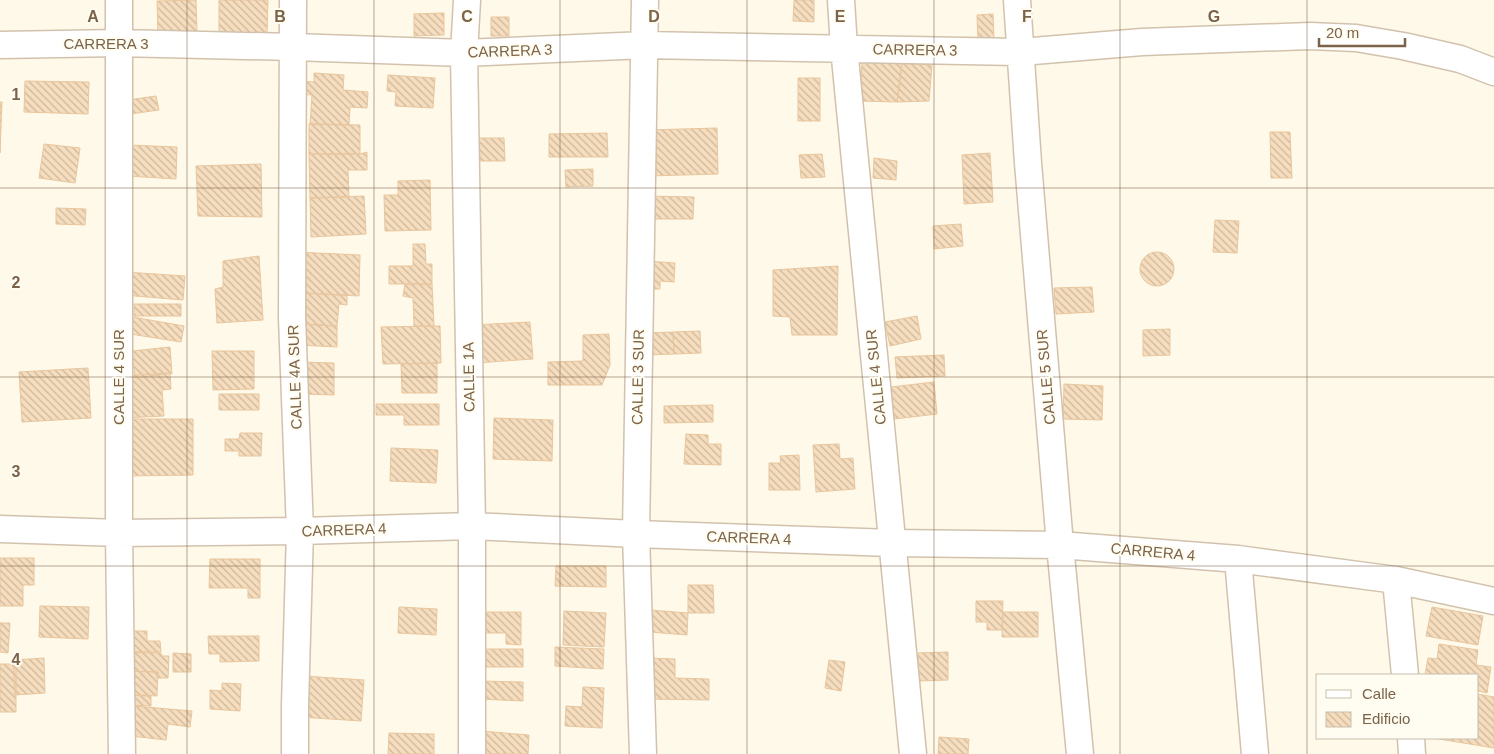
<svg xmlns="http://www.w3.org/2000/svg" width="1494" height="754" viewBox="0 0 1494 754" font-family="Helvetica,sans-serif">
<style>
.building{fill:url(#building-back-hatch);stroke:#e9c69d}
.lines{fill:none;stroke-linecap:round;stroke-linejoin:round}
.minor-casing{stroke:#d2c2ad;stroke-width:29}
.minor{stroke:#fff;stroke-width:26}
.grid{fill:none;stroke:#7b6349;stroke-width:1;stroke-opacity:0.55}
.labels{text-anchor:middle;stroke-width:4;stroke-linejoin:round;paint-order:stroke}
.street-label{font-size:15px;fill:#7b6349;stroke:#fffcf1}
.grid-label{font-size:16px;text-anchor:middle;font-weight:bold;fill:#7b6349;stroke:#fffcf1;stroke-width:4;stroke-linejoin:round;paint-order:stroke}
</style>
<defs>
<pattern id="building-back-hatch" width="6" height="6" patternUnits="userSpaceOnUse" patternTransform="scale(1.25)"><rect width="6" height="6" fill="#f6ddbe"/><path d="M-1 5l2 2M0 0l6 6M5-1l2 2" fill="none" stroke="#ccb79c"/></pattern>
</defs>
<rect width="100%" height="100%" fill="#fef9e9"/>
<path class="building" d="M 196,0 L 197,32 L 158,34 L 157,1 Z
M 219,0 L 268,0 L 267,33 L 219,33 Z
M 794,0 L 814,0 L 814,22 L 793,21 Z
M 444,13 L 444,35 L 414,36 L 414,14 Z
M 993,14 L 994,41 L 978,41 L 977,15 Z
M 491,17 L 509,17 L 509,36 L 491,36 Z
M 862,62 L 902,63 L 897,102 L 860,101 Z
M 902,63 L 932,65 L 929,101 L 897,102 Z
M 314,73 L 344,75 L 343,90 L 368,92 L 367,108 L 350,107 L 349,125 L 310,124 L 312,95 L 299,94 L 300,81 L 314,82 Z
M 388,75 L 435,78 L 433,108 L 395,106 L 396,92 L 387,91 Z
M 798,78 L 820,78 L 820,121 L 798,121 Z
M 25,81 L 89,82 L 88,114 L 24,112 Z
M 156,96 L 159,110 L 130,114 L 128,100 Z
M 0,102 L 2,102 L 0,153 Z
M 309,124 L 360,125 L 360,154 L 309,154 Z
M 717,128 L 718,174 L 648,176 L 647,130 Z
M 1270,132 L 1290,132 L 1292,178 L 1271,178 Z
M 607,133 L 608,157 L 549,157 L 549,134 Z
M 479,138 L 504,138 L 505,161 L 480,161 Z
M 44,144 L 80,148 L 75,183 L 39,178 Z
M 129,145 L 177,147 L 176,179 L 128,176 Z
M 367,152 L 367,170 L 348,170 L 349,197 L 310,198 L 309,154 L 360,154 Z
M 990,153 L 993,202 L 964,204 L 962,155 Z
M 822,154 L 825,177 L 801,178 L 799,155 Z
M 874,158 L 897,161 L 896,180 L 873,178 Z
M 261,164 L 262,217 L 198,216 L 196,166 Z
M 593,169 L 593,186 L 566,187 L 565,170 Z
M 430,180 L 431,230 L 385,231 L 384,195 L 398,195 L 398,181 Z
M 364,196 L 366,234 L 311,237 L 310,198 Z
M 647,196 L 694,197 L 693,219 L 647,219 Z
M 56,208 L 86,209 L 85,225 L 56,224 Z
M 1215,220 L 1239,221 L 1237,253 L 1213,252 Z
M 961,224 L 963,246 L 934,249 L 933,226 Z
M 413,244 L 425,244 L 426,264 L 432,264 L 432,284 L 389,284 L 389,266 L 413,266 Z
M1140 269a17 17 0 1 1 34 0a17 17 0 1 1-34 0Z
M 295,252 L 360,255 L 359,296 L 301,293 Z
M 259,256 L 263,320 L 217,323 L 215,289 L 223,287 L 223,261 Z
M 647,261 L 675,263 L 674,282 L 660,281 L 660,289 L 654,289 L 654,284 L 646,279 Z
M 838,266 L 837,335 L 792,335 L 790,317 L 773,316 L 773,270 Z
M 125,272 L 185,276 L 183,300 L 123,295 Z
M 405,284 L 432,284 L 434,326 L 414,326 L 413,298 L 403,296 Z
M 1092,287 L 1094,312 L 1056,314 L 1054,288 Z
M 301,293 L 347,295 L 347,305 L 339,304 L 337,326 L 300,324 Z
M 134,304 L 181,304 L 181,316 L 134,316 Z
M 127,316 L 184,326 L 181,342 L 124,333 Z
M 917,316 L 921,339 L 890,346 L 885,322 Z
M 530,322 L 533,359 L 476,363 L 473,325 Z
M 300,324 L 337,326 L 337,347 L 298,345 Z
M 440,326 L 441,363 L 383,364 L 381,327 Z
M 1170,329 L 1170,355 L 1143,356 L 1143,330 Z
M 700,331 L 701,353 L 674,354 L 673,332 Z
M 673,332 L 674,354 L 647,355 L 647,333 Z
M 609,334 L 610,365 L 602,385 L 548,385 L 548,362 L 583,361 L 583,335 Z
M 170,347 L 172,374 L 170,373 L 135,378 L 132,351 Z
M 212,351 L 254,351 L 254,389 L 213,390 Z
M 944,355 L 945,376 L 897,378 L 895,357 Z
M 300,362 L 334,363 L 334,395 L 300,394 Z
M 437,363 L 437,393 L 402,393 L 401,364 Z
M 88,368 L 91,418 L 22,422 L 19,372 Z
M 170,373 L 171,389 L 162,390 L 164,416 L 123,418 L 121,376 Z
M 934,382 L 937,414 L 894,419 L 891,387 Z
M 1064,384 L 1103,386 L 1102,420 L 1063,419 Z
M 219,394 L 259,394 L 259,410 L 219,410 Z
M 376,404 L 439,404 L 439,425 L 404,425 L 404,415 L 376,415 Z
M 713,405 L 713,422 L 664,423 L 664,406 Z
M 494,418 L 553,420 L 552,461 L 493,459 Z
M 123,419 L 193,419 L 193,475 L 124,476 Z
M 240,433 L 262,433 L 261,456 L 239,456 L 239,451 L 225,451 L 225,439 L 239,439 Z
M 686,434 L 708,435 L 708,444 L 721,444 L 721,465 L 684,464 Z
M 839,444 L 840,459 L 853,458 L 855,489 L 816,492 L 813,445 Z
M 391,448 L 438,450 L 436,483 L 390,481 Z
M 799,455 L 800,490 L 769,490 L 769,463 L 781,463 L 780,456 Z
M 0,558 L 34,558 L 34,585 L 23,585 L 23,606 L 0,606 Z
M 210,559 L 260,559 L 260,598 L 248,598 L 248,588 L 209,588 Z
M 556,566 L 606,566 L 606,587 L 555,586 Z
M 688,585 L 713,585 L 714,613 L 688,613 Z
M 976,601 L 1003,601 L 1002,630 L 987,630 L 987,622 L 976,622 Z
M 40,606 L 89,607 L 88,639 L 39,637 Z
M 399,607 L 437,609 L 436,635 L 398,633 Z
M 1432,607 L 1483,616 L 1478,645 L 1426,636 Z
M 650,610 L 688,613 L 687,635 L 649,632 Z
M 564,611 L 606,613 L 604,647 L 563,645 Z
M 476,612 L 521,612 L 521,645 L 506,644 L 506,633 L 476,633 Z
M 1003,612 L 1038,612 L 1038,637 L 1002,637 Z
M 0,623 L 10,623 L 8,653 L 0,652 Z
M 121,631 L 147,631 L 147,641 L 160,641 L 161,652 L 122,652 Z
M 208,636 L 259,636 L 259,661 L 220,662 L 220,654 L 209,654 Z
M 1439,644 L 1478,650 L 1476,665 L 1491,667 L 1487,693 L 1478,691 L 1478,675 L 1425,675 L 1428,658 L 1437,659 Z
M 555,647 L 604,649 L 603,669 L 555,666 Z
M 473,649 L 523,649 L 523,667 L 474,667 Z
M 122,652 L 161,653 L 162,656 L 169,656 L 168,678 L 157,678 L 158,672 L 121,671 Z
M 948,652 L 948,680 L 918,681 L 918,653 Z
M 173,653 L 191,654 L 191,672 L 173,672 Z
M 44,658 L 45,693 L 15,695 L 13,660 Z
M 648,658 L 675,659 L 675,678 L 709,679 L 709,700 L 648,699 Z
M 829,660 L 845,662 L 841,691 L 825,688 Z
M 0,664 L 16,664 L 16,712 L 0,712 Z
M 121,671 L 158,672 L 157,696 L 122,694 Z
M 303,676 L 364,680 L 361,721 L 299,717 Z
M 479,681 L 523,682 L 523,701 L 478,699 Z
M 222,683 L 241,684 L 240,711 L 210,709 L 210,690 L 222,691 Z
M 583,687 L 604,688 L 602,728 L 565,726 L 566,706 L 582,707 Z
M 1478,694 L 1494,697 L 1494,748 L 1433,738 L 1478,738 Z
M 123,695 L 151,696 L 151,706 L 124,705 Z
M 122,705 L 192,711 L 190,727 L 168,724 L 166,740 L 122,735 Z
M 481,731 L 529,735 L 528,754 L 479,754 Z
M 389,733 L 434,734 L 434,754 L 388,754 Z
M 939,737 L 969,739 L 968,754 L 938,754 Z"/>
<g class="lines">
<g class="minor-casing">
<path id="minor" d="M 119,0 L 119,533 L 122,754
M 293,0 L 292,318 L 300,531 L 295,705 L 295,754
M 467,0 L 464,53 L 472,526 L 472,754
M 841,0 L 844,48 L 913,754
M 1017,0 L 1028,163 L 1060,545 L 1080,754
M 0,45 L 119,43 L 294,47 L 464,53 L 645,45 L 1021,52 L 1142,42 L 1310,36 L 1356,38 L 1403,46 L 1460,59 L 1494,72
M 0,529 L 119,533 L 300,531 L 472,526 L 636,534 L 892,543 L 1060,545 L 1238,559 L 1396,580 L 1494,601
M 1238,559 L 1255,754
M 1396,580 L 1405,675
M 1411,738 L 1412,754
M 643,754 L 636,534 L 645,0"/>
</g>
<use href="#minor" class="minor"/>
</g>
<path class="grid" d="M 187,0 L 187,754M 374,0 L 374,754M 560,0 L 560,754M 747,0 L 747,754M 934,0 L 934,754M 1120,0 L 1120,754M 1307,0 L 1307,754M 0,188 L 1494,188M 0,377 L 1494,377M 0,566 L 1494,566"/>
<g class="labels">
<g class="street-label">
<text x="106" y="49">CARRERA 3</text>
<text transform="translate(915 50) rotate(1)" y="5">CARRERA 3</text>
<text transform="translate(510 51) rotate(-2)" y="5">CARRERA 3</text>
<text transform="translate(119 377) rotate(-90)" y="5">CALLE 4 SUR</text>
<text transform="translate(295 377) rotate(-92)" y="5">CALLE 4A SUR</text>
<text transform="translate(469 377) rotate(-91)" y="5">CALLE 1A</text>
<text transform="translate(638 377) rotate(-89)" y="5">CALLE 3 SUR</text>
<text transform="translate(876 377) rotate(-96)" y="5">CALLE 4 SUR</text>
<text transform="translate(1046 377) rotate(-95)" y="5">CALLE 5 SUR</text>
<text transform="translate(344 530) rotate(-2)" y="5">CARRERA 4</text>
<text transform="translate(749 538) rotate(2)" y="5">CARRERA 4</text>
<text transform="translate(1153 552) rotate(5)" y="5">CARRERA 4</text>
</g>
</g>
<g class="grid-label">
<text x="93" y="22">A</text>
<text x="280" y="22">B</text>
<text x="467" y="22">C</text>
<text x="654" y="22">D</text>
<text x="840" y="22">E</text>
<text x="1027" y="22">F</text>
<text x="1214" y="22">G</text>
<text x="16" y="100">1</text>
<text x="16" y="288">2</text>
<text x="16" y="477">3</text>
<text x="16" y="665">4</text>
</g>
<rect x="1316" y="674" width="162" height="65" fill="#fffcf1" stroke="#cabfae"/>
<rect x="1326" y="690" width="25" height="8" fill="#ffffff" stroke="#cabfae"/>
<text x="1362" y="699" font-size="15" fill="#7b6349">Calle</text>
<rect x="1326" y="712" width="25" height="15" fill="url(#building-back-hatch)" stroke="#cabfae"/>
<text x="1362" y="724" font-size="15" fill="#7b6349">Edificio</text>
<path d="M1319 38v8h86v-8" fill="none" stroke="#7b6349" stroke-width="2.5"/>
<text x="1326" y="38" font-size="15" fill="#7b6349" stroke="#fffcf1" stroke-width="4" paint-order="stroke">20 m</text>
</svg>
